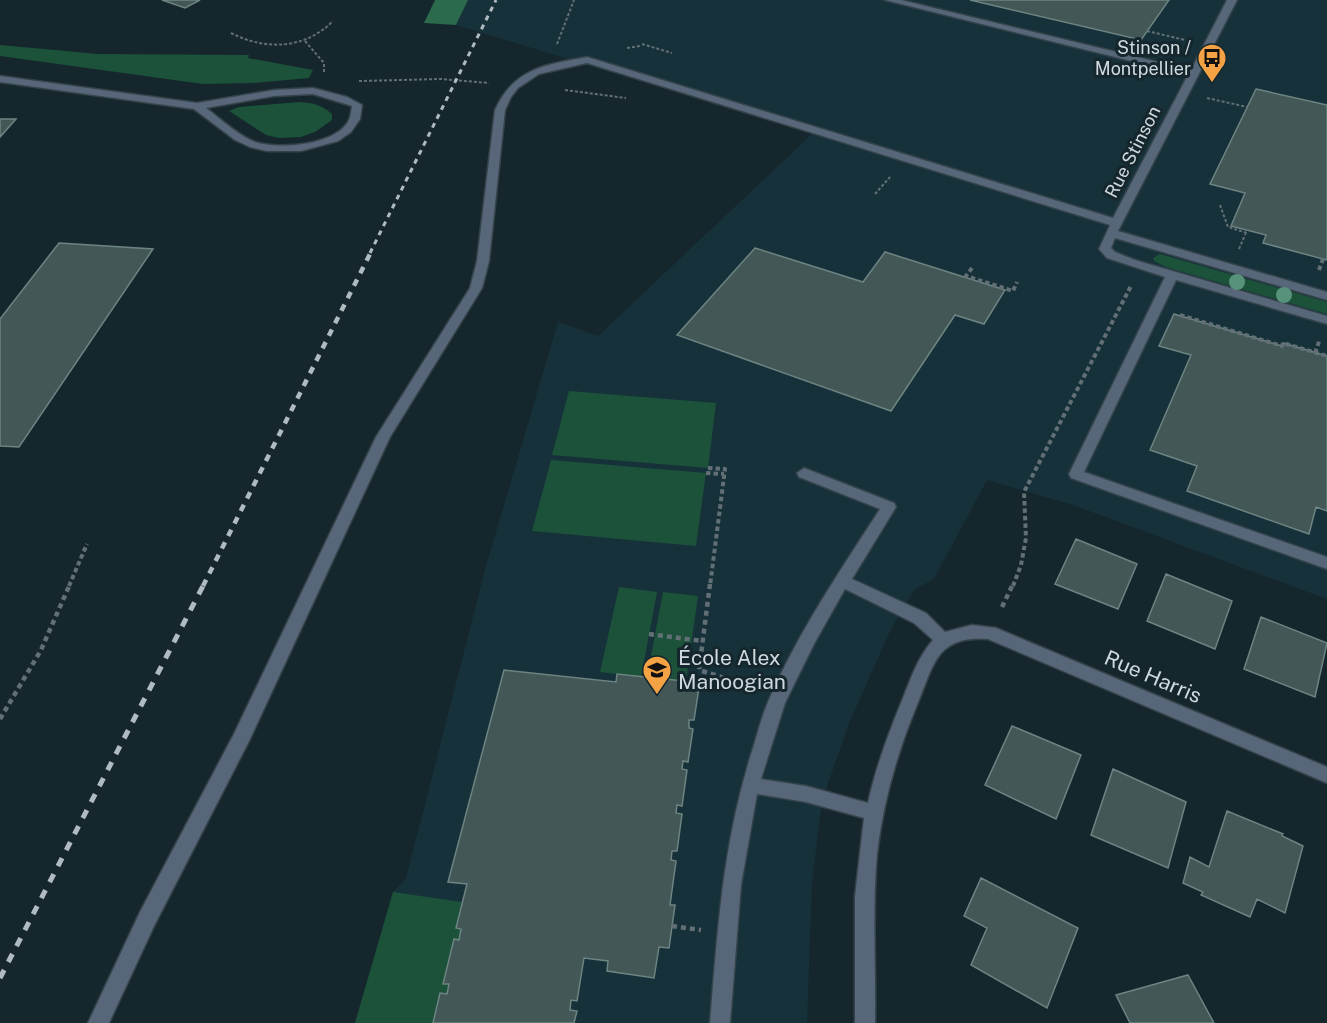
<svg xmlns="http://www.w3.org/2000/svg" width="1327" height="1023" viewBox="0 0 1327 1023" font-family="'Public Sans',sans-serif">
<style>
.built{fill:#17313b}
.green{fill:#1b5239}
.forest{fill:#2c6a4d}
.building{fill:#425756;stroke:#6d8482;stroke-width:1.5}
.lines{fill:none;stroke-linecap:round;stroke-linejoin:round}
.minor-casing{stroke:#334349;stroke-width:3}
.path-far2{stroke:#627076;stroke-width:2;stroke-dasharray:3 2;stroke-linecap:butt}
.path-far1{stroke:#627076;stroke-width:4;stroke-dasharray:4.5 3;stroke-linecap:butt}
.path{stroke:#627076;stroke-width:4.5;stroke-dasharray:5 4;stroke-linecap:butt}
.minor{fill:#576679;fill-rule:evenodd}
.rail-far2{stroke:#b0bbc0;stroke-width:3;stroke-dasharray:5 5;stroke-linecap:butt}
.rail-far1{stroke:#b0bbc0;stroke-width:4.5;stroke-dasharray:7 7;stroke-linecap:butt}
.rail{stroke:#b0bbc0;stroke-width:5;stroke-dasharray:9 9;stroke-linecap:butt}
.tree{fill:#57927b}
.labels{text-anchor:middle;stroke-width:6;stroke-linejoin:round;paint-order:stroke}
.far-poi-label{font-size:18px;fill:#cfd9de;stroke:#15272d;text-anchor:end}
.far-street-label{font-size:18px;fill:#cfd9de;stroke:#15272d}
.poi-label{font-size:21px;fill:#cfd9de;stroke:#15272d;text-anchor:start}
.street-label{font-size:21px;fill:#cfd9de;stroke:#15272d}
</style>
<rect width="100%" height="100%" fill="#15272d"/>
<path class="built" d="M 468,0 L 1327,0 L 1327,599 L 1073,505 L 987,480 L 934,579 L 914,590 L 890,631 L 850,721 L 826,789 L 820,815 L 812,884 L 807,1023 L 355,1023 L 393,892 L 406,878 L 486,566 L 558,322 L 598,336 L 813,133 L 456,25 Z"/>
<path class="green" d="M 0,45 L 98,54 L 249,55 L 248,58 L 313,70 L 309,78 L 254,83 L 203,84 L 0,56 Z
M 300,102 C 313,103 322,105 332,114 L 332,120 L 315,132 L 301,137 L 279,138 L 266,135 L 229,111 L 239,107 Z
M 1160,254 L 1327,302 L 1327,314 L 1166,267 L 1154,261 L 1153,258 Z
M 569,391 L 716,403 L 708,468 L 552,455 Z
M 551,460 L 706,473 L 696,546 L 532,531 Z
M 619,587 L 657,592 L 641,677 L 600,672 Z
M 663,592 L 698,596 L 686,681 L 647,677 Z
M 393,892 L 462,902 L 456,928 L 461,929 L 459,940 L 454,939 L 443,983 L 449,984 L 447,994 L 440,994 L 433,1023 L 355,1023 Z"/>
<path class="forest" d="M 435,0 L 468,0 L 456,25 L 424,23 Z"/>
<path class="building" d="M 162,0 L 200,0 L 185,8 Z
M 970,0 L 1169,0 L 1141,40 Z
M 1256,89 L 1327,105 L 1327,260 L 1263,243 L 1266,235 L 1231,226 L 1245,193 L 1210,184 Z
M 0,119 L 16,119 L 0,137 Z
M 59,243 L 153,249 L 19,447 L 0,446 L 0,319 Z
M 755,248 L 863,282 L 885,252 L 1005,290 L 984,324 L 955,315 L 891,411 L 677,335 Z
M 1174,314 L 1282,346 L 1283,343 L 1327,356 L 1327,511 L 1316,507 L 1309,534 L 1187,491 L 1197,466 L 1150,450 L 1191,355 L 1159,346 Z
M 1076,539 L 1137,564 L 1118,609 L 1055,584 Z
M 1166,574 L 1232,601 L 1215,649 L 1147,621 Z
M 1261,617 L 1327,643 L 1315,697 L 1244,669 Z
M 504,670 L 616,682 L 617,674 L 693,682 L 692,687 L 699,688 L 694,720 L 689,720 L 689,728 L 693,729 L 688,762 L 683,761 L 682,769 L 687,770 L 682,806 L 677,805 L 676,813 L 682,814 L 677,851 L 672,851 L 671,860 L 676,861 L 670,905 L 675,905 L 669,948 L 659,947 L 654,978 L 607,971 L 608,961 L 584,958 L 577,1001 L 571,1000 L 570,1010 L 577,1011 L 574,1023 L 433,1023 L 440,993 L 447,994 L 449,984 L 443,984 L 454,939 L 459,940 L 461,929 L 456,928 L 467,884 L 448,882 Z
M 1012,726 L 1081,755 L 1056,819 L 985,785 Z
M 1113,769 L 1186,802 L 1168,868 L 1091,835 Z
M 1227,811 L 1283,834 L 1282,836 L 1303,846 L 1285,913 L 1257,899 L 1250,917 L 1201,895 L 1203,892 L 1183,883 L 1190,857 L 1209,867 Z
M 981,878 L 1078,928 L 1047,1008 L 971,965 L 987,928 L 964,916 Z
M 1188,975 L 1214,1023 L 1130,1023 L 1116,995 Z"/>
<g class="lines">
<g class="minor-casing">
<path id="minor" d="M 885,0 L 901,0 L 1191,70 L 1227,0 L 1237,0 L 1118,231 L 1327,292 L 1327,300 L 1115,238 L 1111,248 L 1115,252 L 1135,260 L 1327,316 L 1327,324 L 1176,280 L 1084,472 L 1327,557 L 1327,569 L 1071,478 L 1069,474 L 1165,277 L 1107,258 L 1099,249 L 1110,225 L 587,63 L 539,74 L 518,88 L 511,97 L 505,110 L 489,261 L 482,288 L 390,437 L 250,739 L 154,926 L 109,1023 L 88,1023 L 140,912 L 234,734 L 376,437 L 470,288 L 477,261 L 495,110 C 514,68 545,65 587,57 L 1113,218 L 1188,75 Z
M 0,76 L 197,103 L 274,90 L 313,88 L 347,97 L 362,105 L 360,119 L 351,132 L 338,141 L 301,151 L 267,151 L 250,147 L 235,140 L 194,109 L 0,82 ZM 313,94 L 352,106 C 351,111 351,116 349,120 C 337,145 279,150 255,142 C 237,135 221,119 206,108 L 274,96 Z
M 804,468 L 894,503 L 896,507 L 852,579 L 926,613 L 945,632 L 972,625 L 996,628 L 1327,767 L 1327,783 L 988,639 C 936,635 934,665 917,705 C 897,753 883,803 877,854 C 872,910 876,967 875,1023 L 855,1023 L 855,896 L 864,818 L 806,802 L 757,794 L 741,885 L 730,1023 L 710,1023 C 718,925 723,840 754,745 C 758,731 762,716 768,702 C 797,634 840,571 880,509 L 799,477 L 797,473 ZM 845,589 L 914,623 L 933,640 C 918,657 911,678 903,698 C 889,732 876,766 868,803 L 806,786 L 761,779 L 785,703 L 814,644 Z"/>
</g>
<path class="path-far2" d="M 1147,31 L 1185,40
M 231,33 C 266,51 305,49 333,21
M 305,41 L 324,63 L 324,74
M 557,44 L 574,0
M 642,44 L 672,53
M 627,48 L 640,46
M 359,81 L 441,79 L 489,83
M 565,90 L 626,98
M 1207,98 L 1247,107
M 875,194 L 890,177
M 1220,205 L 1228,227 L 1247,233
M 1239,249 L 1247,230"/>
<path class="path-far1" d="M 972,268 L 966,276 L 1013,291 L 1017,282
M 1319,270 L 1323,259
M 1180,315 L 1282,346 L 1283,343 L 1327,356
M 1315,353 L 1320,339
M 708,468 L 725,469 L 710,586
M 706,473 L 724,474
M 69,586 L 87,544
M 1013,586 L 1021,565 L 1026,538 L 1024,492 L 1131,286"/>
<path class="path" d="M 710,584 L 699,670 L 756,688
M 1002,607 L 1013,584
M 649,634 L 702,641
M 0,719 L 41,650 L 70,584
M 672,926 L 701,930"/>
<use href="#minor" class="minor"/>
<path class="rail-far2" d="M 370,253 L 496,0"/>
<path class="rail-far1" d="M 203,586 L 371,252"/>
<path class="rail" d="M 0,978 L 204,584"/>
</g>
<g class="tree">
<circle cx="1237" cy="282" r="8"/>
<circle cx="1284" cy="295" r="8"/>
</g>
<defs>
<g id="bus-pin" transform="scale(1.5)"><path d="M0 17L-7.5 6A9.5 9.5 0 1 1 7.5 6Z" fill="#f4a344" stroke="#15272d"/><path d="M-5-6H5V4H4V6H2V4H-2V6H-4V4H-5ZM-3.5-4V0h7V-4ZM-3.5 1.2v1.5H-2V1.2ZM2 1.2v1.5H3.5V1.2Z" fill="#111"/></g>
<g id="school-pin" transform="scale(1.5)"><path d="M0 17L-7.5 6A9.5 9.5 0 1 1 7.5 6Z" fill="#f4a344" stroke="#15272d"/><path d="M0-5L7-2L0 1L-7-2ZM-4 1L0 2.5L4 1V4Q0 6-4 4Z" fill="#111"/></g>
</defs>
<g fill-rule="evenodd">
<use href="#bus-pin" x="1212" y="58"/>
<use href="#school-pin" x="657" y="670"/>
</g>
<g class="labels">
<g class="far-poi-label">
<text x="1191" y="54">Stinson /<tspan x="1191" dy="21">Montpellier</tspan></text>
</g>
<g class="far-street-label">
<text transform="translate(1133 152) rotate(-63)" y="6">Rue Stinson</text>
</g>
<g class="poi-label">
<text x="678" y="665">École Alex<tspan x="678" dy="24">Manoogian</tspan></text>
</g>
<g class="street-label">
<text transform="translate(1153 677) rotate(23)" y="7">Rue Harris</text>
</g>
</g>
</svg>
